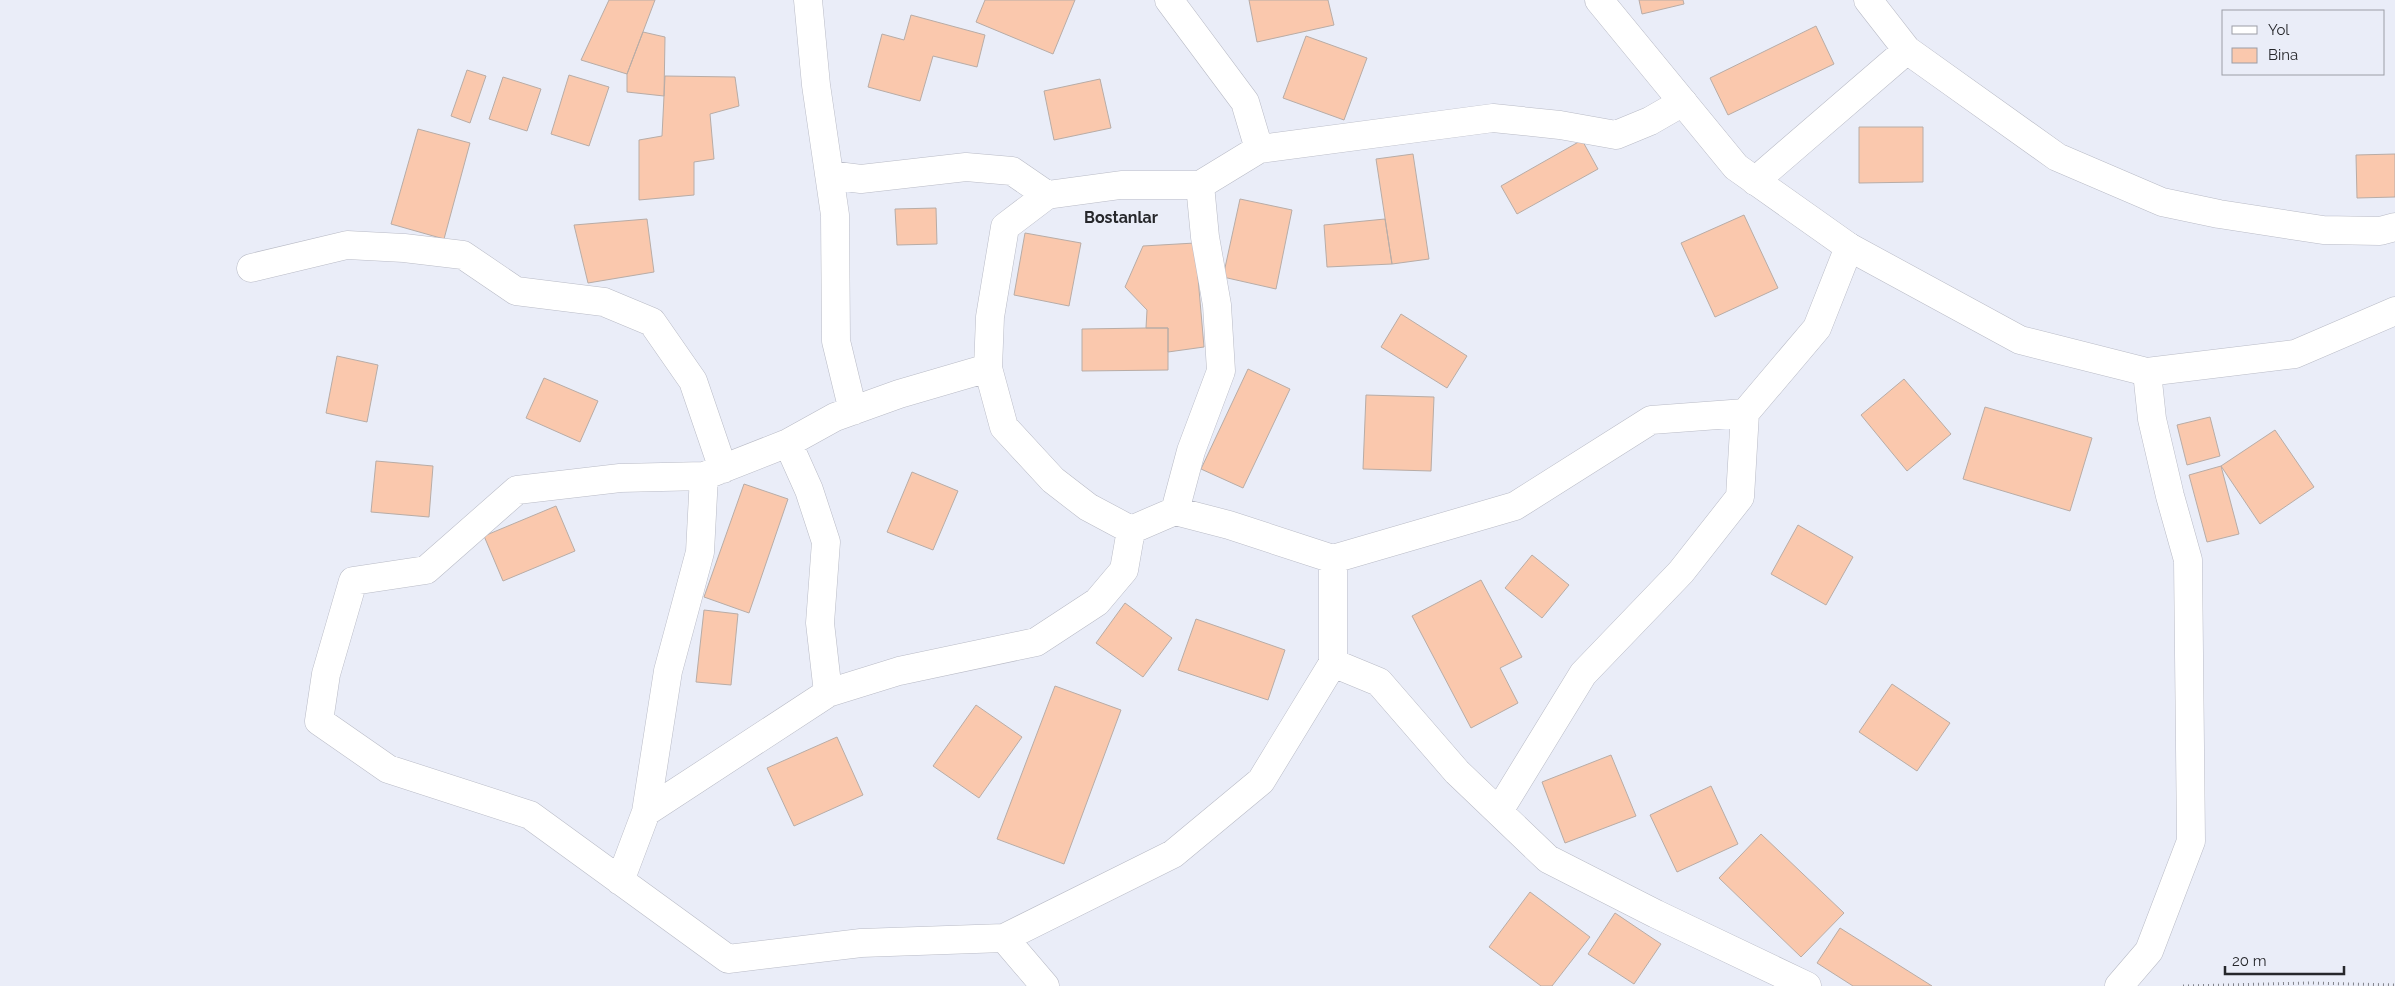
<svg xmlns="http://www.w3.org/2000/svg" width="2395" height="986" viewBox="0 0 2395 986" font-family="Raleway,sans-serif">
<style>
.building{fill:#fac8ad;stroke:#b8aca6}
.lines{fill:none;stroke-linecap:round;stroke-linejoin:round}
.street-casing{stroke:#b9bbc6;stroke-width:29}
.secondary-casing{stroke:#b9bbc6;stroke-width:29}
.path{stroke:#808289;stroke-width:3;stroke-dasharray:1 4;stroke-linecap:butt}
.street{stroke:#fff;stroke-width:28}
.secondary{stroke:#fff;stroke-width:28}
.labels{text-anchor:middle;stroke-width:5;stroke-linejoin:round;paint-order:stroke}
.quarter-label{font-size:16px;font-weight:bold;fill:#26272b;stroke:#eaedf8}
</style>
<rect width="100%" height="100%" fill="#eaedf8"/>
<path class="building" d="M 609,0 L 655,0 L 627,74 L 581,60 Z
M 985,0 L 1075,0 L 1053,54 L 976,22 Z
M 1249,0 L 1328,0 L 1334,25 L 1257,42 Z
M 1639,0 L 1683,0 L 1684,4 L 1642,14 Z
M 911,15 L 985,35 L 977,67 L 933,56 L 920,101 L 868,87 L 882,34 L 904,40 Z
M 1816,26 L 1834,64 L 1728,115 L 1710,78 Z
M 643,32 L 665,37 L 664,96 L 627,92 L 627,74 Z
M 1306,36 L 1367,58 L 1344,120 L 1283,98 Z
M 467,70 L 486,76 L 470,123 L 451,116 Z
M 569,75 L 609,87 L 589,146 L 551,134 Z
M 665,76 L 735,77 L 739,106 L 710,114 L 714,159 L 694,162 L 694,195 L 639,200 L 639,140 L 662,136 Z
M 503,77 L 541,89 L 527,131 L 489,119 Z
M 1100,79 L 1111,128 L 1054,140 L 1044,91 Z
M 1859,127 L 1923,127 L 1923,182 L 1859,183 Z
M 418,129 L 470,143 L 444,239 L 391,224 Z
M 1582,140 L 1598,169 L 1517,214 L 1501,186 Z
M 1413,154 L 1429,259 L 1392,264 L 1376,159 Z
M 2395,154 L 2395,197 L 2357,198 L 2356,155 Z
M 1240,199 L 1292,210 L 1276,289 L 1223,277 Z
M 936,208 L 937,244 L 897,245 L 895,209 Z
M 1744,215 L 1778,288 L 1715,317 L 1681,243 Z
M 647,219 L 654,272 L 588,283 L 574,225 Z
M 1385,219 L 1392,264 L 1327,267 L 1324,225 Z
M 1025,233 L 1081,243 L 1069,306 L 1014,295 Z
M 1195,243 L 1204,347 L 1168,352 L 1168,328 L 1146,328 L 1147,310 L 1125,287 L 1143,246 Z
M 1401,314 L 1467,356 L 1447,388 L 1381,347 Z
M 1146,328 L 1168,328 L 1168,370 L 1082,371 L 1082,329 Z
M 337,356 L 378,365 L 367,422 L 326,413 Z
M 1248,369 L 1290,389 L 1243,488 L 1201,469 Z
M 544,378 L 598,401 L 580,442 L 526,418 Z
M 1904,379 L 1951,434 L 1907,471 L 1861,415 Z
M 1366,395 L 1434,397 L 1431,471 L 1363,469 Z
M 1985,407 L 2092,438 L 2070,511 L 1963,479 Z
M 2210,417 L 2220,456 L 2187,465 L 2177,425 Z
M 2275,430 L 2314,487 L 2260,524 L 2221,466 Z
M 376,461 L 433,466 L 429,517 L 371,512 Z
M 2221,466 L 2239,534 L 2207,542 L 2189,475 Z
M 912,472 L 958,491 L 933,550 L 887,532 Z
M 744,484 L 788,499 L 749,613 L 704,597 Z
M 556,506 L 575,551 L 503,581 L 484,536 Z
M 1798,525 L 1853,557 L 1826,605 L 1771,574 Z
M 1532,555 L 1569,585 L 1542,618 L 1505,588 Z
M 1481,580 L 1522,657 L 1500,668 L 1518,703 L 1471,728 L 1412,616 Z
M 1125,603 L 1172,638 L 1143,677 L 1096,643 Z
M 704,610 L 738,614 L 731,685 L 696,682 Z
M 1196,619 L 1285,650 L 1268,700 L 1178,670 Z
M 1892,684 L 1950,723 L 1917,771 L 1859,732 Z
M 1055,686 L 1121,710 L 1064,864 L 997,839 Z
M 976,705 L 1022,737 L 979,798 L 933,766 Z
M 837,737 L 863,795 L 794,826 L 767,768 Z
M 1611,755 L 1636,816 L 1565,843 L 1542,782 Z
M 1711,786 L 1738,844 L 1677,872 L 1650,815 Z
M 1761,834 L 1844,913 L 1801,957 L 1719,878 Z
M 1530,892 L 1590,937 L 1552,986 L 1541,986 L 1489,947 Z
M 1615,913 L 1661,944 L 1634,984 L 1588,954 Z
M 1840,928 L 1932,986 L 1853,986 L 1817,963 Z"/>
<g class="lines">
<g class="street-casing">
<path id="street" d="M 808,0 L 816,85 L 835,215 L 836,341 L 853,411
M 1169,0 L 1245,102 L 1259,149
M 1868,0 L 1907,50 L 2057,157 L 2162,202 L 2219,214 L 2323,230 L 2380,231 L 2395,227
M 829,175 L 861,179 L 966,167 L 1012,171 L 1047,195
M 1755,181 L 1907,50
M 251,268 L 347,245 L 404,248 L 463,255 L 516,291 L 604,302 L 652,322 L 693,381 L 723,469
M 988,368 L 990,317 L 1005,227 L 1047,195 L 1121,185 L 1200,185 L 1259,149 L 1493,118 L 1560,125 L 1616,135 L 1650,121 L 1683,102
M 1175,511 L 1191,451 L 1221,371 L 1217,305 L 1205,237 L 1200,185
M 1333,559 L 1229,525 L 1175,511 L 1131,530 L 1088,507 L 1053,480 L 1004,427 L 988,368 L 899,394 L 835,417 L 788,443 L 704,476 L 620,478 L 517,490 L 426,570 L 353,581 L 326,674 L 319,721 L 388,769 L 530,815 L 728,959 L 861,943 L 1004,938 L 1173,854 L 1261,781 L 1333,663 L 1333,559 L 1515,506 L 1651,420 L 1745,413 L 1817,328 L 1849,247
M 1333,663 L 1379,682 L 1457,772 L 1548,859 L 1656,914 L 1807,986
M 828,693 L 899,671 L 1036,642 L 1097,602 L 1124,570 L 1131,530
M 1499,811 L 1583,674 L 1681,572 L 1740,497 L 1745,413
M 646,812 L 828,693 L 820,623 L 826,542 L 809,490 L 788,443
M 620,881 L 646,812 L 668,671 L 700,552 L 704,476
M 1004,938 L 1045,986
M 2119,986 L 2149,951 L 2191,841 L 2188,560 L 2170,496 L 2152,419 L 2147,372"/>
</g>
<g class="secondary-casing">
<path id="secondary" d="M 1599,0 L 1736,167 L 1849,247 L 2020,340 L 2147,372 L 2295,354 L 2395,311"/>
</g>
<path class="path" d="M 2183,986 L 2309,983 L 2395,985"/>
<use href="#street" class="street"/>
<use href="#secondary" class="secondary"/>
</g>
<g class="labels">
<g class="quarter-label">
<text x="1121" y="223">Bostanlar</text>
</g>
</g>
<rect x="2222" y="10" width="162" height="65" fill="#eaedf8" stroke="#9c9ea6"/>
<rect x="2232" y="26" width="25" height="8" fill="#ffffff" stroke="#9c9ea6"/>
<text x="2268" y="35" font-size="15" fill="#26272b">Yol</text>
<rect x="2232" y="48" width="25" height="15" fill="#fac8ad" stroke="#9c9ea6"/>
<text x="2268" y="60" font-size="15" fill="#26272b">Bina</text>
<path d="M2225 966v8h119v-8" fill="none" stroke="#26272b" stroke-width="2.5"/>
<text x="2232" y="966" font-size="15" fill="#26272b" stroke="#eaedf8" stroke-width="4" paint-order="stroke">20 m</text>
</svg>
